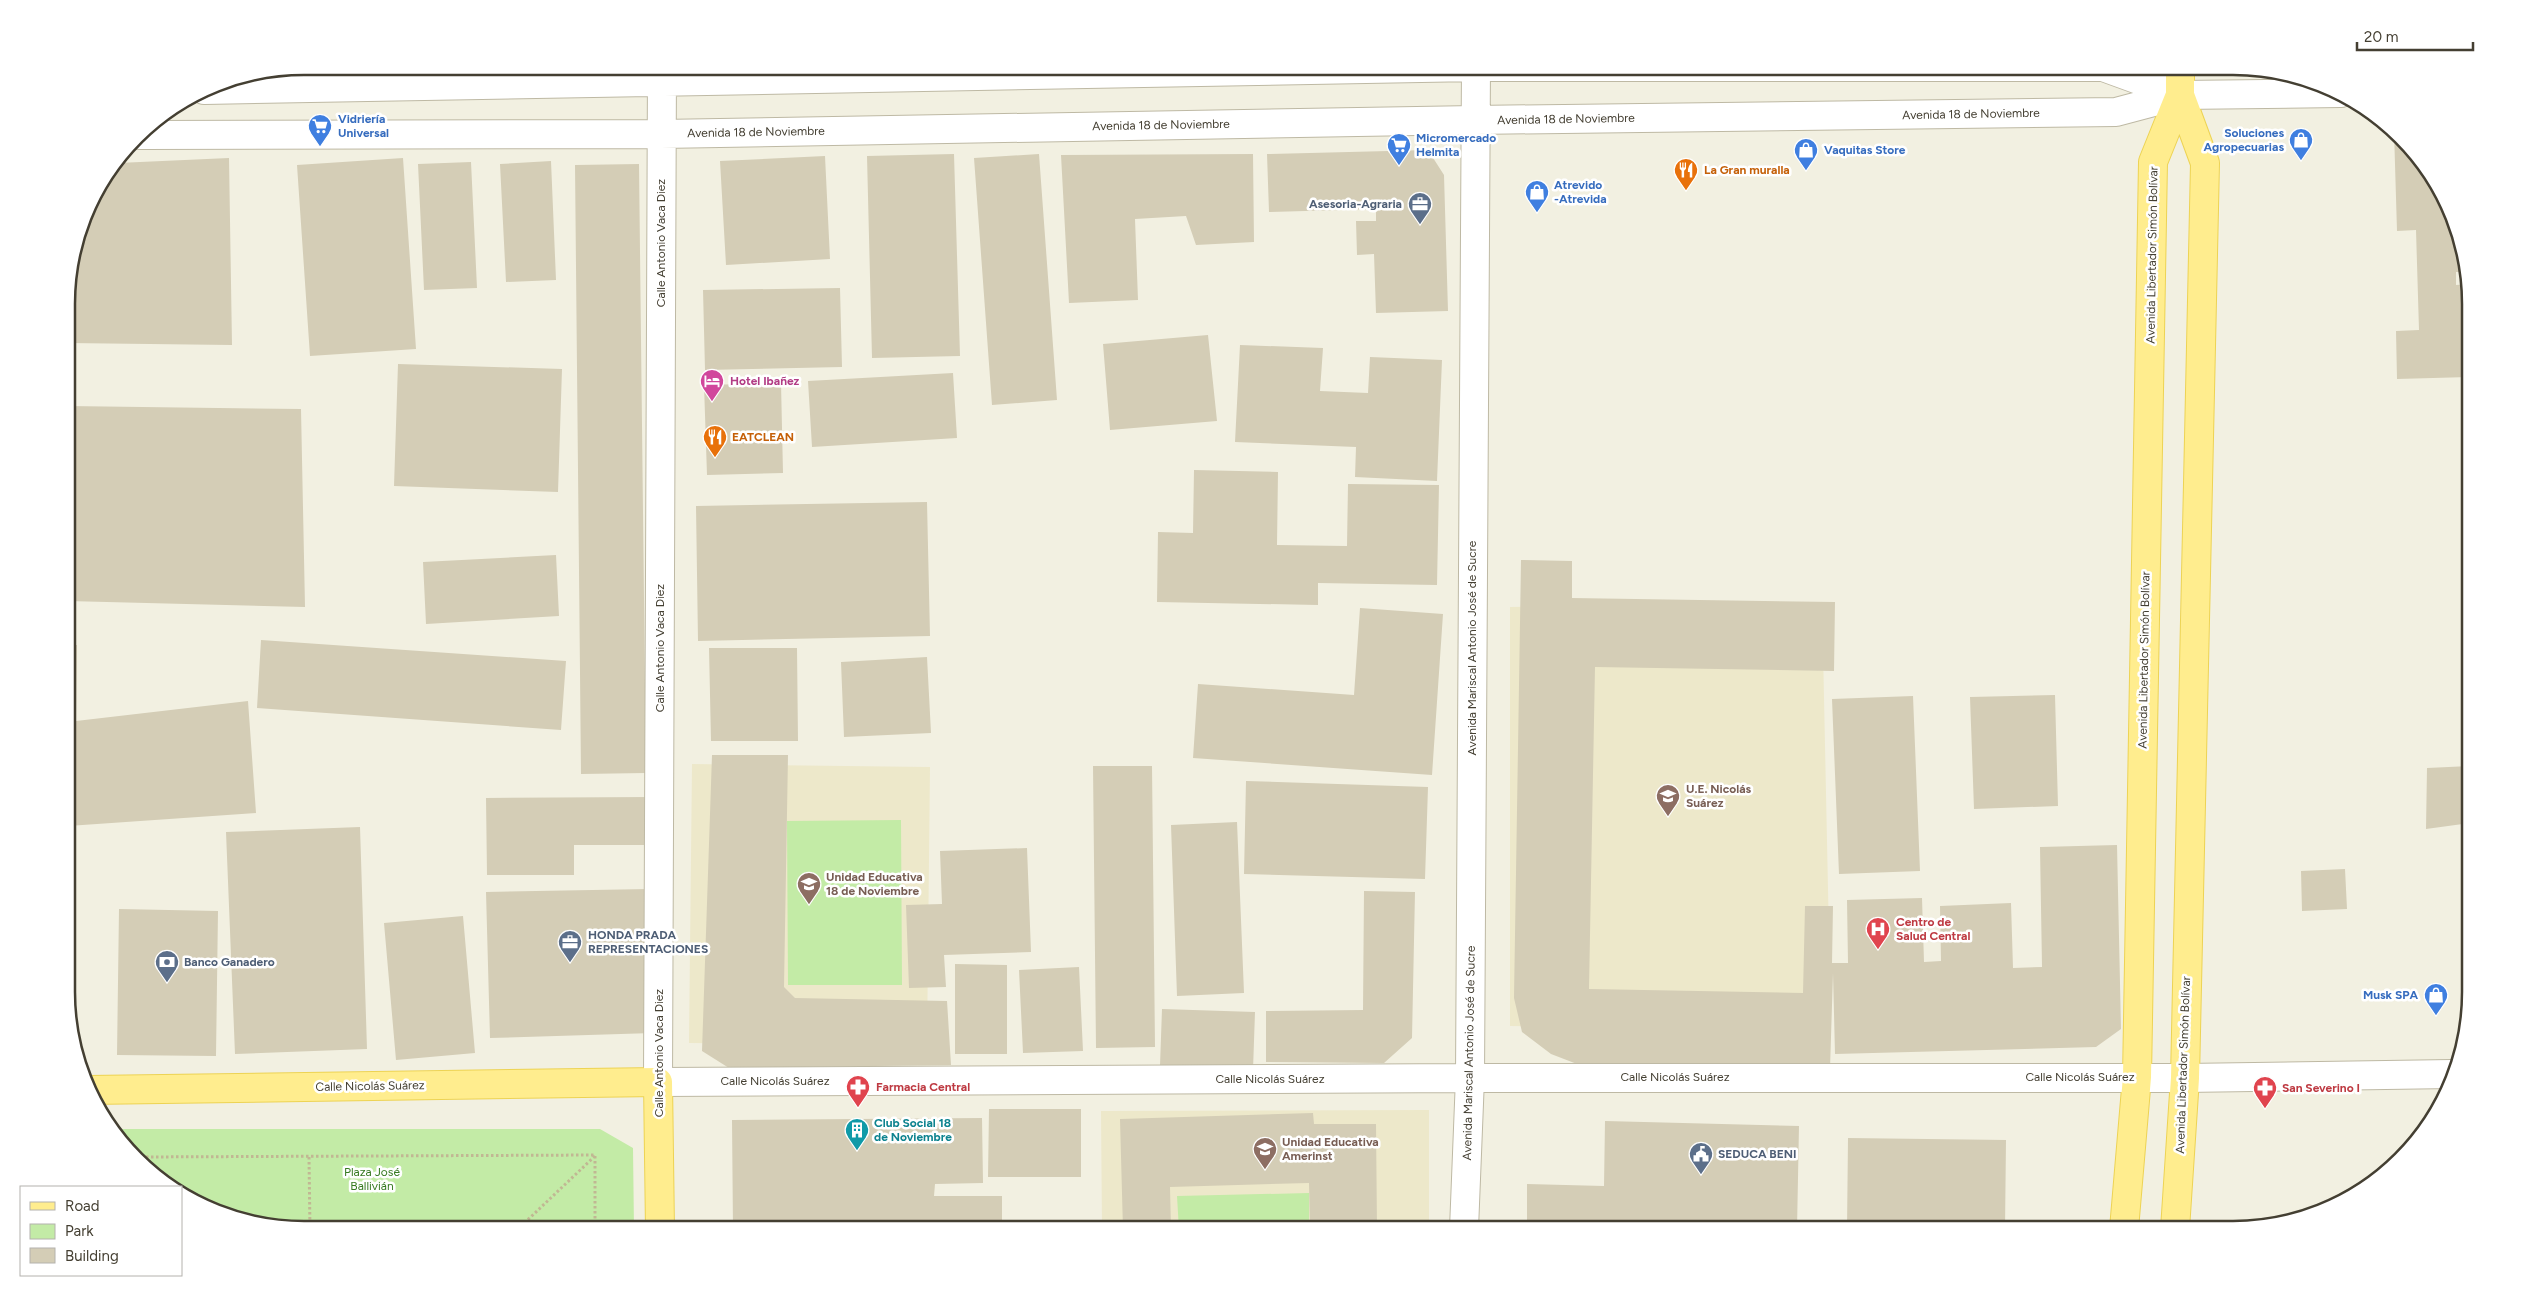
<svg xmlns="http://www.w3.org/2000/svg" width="2537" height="1296" viewBox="0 0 2537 1296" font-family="Figtree,sans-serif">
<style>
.education{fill:#ede8ca}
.green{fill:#c3eba6}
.building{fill:#d4cdb6}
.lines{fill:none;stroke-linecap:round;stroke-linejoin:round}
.minor-casing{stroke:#beb9a4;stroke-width:30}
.primary-casing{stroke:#edd354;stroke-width:30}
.path{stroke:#c1b793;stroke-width:3;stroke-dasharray:2.5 2.5;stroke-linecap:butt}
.minor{stroke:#fff;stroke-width:28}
.primary{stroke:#ffed8e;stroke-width:28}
.labels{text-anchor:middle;stroke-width:5;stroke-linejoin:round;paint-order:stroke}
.street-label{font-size:12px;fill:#443f32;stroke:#fff}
.shop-label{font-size:12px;font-weight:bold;fill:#366cbe;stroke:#fff;text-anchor:start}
.food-label{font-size:12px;font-weight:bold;fill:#c56008;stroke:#fff;text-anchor:start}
.service-label{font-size:12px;font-weight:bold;fill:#4e5e75;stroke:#fff;text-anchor:start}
.hotel-label{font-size:12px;font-weight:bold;fill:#b23c85;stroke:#fff;text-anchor:start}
.education-label{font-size:12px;font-weight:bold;fill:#785e54;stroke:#fff;text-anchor:start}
.health-label{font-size:12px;font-weight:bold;fill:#be3a42;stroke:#fff;text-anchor:start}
.culture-label{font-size:12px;font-weight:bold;fill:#0d838f;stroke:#fff;text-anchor:start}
.park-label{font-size:12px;fill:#377a21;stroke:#fff}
.rim{fill:none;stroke:#443f32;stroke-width:2.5}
</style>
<rect width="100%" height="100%" fill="#f2f0e1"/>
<path class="education" d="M 1822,602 L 1831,1032 L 1510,1026 L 1510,607 Z
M 692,764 L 930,767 L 927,1045 L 689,1043 Z
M 1429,1110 L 1429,1229 L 1102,1230 L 1101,1111 Z"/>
<path class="green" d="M 901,820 L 902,985 L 788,985 L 787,821 Z
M 111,1129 L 600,1129 L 633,1148 L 634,1230 L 304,1230 L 199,1205 L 181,1191 L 181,1187 L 177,1187 L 115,1136 Z
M 1309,1193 L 1309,1229 L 1179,1230 L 1177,1196 Z"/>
<path class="building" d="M 2394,131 L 2430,172 L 2468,272 L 2456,272 L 2456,285 L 2469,284 L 2469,377 L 2397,379 L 2396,331 L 2419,330 L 2416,230 L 2397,231 Z
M 1428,150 L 1444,175 L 1448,311 L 1376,313 L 1374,254 L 1357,255 L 1356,221 L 1376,221 L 1376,209 L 1269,212 L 1267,154 Z
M 954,154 L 960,356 L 872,358 L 867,156 Z
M 1039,154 L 1057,400 L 992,405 L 974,158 Z
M 1253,154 L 1254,242 L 1196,245 L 1186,216 L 1135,219 L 1138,300 L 1069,303 L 1061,155 Z
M 825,156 L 830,259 L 726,265 L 720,161 Z
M 229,158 L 232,345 L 67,343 L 67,288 L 91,199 L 118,163 Z
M 403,158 L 416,349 L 310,356 L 297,165 Z
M 551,161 L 556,280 L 506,282 L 500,164 Z
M 471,162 L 477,288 L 424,290 L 418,164 Z
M 639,164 L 646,773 L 581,774 L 575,165 Z
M 840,288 L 842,367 L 705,370 L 703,290 Z
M 1208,335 L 1217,421 L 1110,430 L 1103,344 Z
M 1240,345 L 1323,348 L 1320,391 L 1368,393 L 1370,357 L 1442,360 L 1437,481 L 1355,477 L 1356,447 L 1235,442 Z
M 398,364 L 562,369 L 558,492 L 394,486 Z
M 953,373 L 957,438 L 812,447 L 808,381 Z
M 781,383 L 783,473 L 707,475 L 704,385 Z
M 67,406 L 301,409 L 305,607 L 67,601 Z
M 1194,470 L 1278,472 L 1277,545 L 1347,546 L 1348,484 L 1439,485 L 1437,585 L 1318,583 L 1318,605 L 1157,602 L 1158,532 L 1193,533 Z
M 927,502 L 930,636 L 698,641 L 696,506 Z
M 556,555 L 559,616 L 426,624 L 423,562 Z
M 1521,560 L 1572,561 L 1572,598 L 1835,602 L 1834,671 L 1595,667 L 1589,989 L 1803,993 L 1805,906 L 1833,906 L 1832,963 L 1848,963 L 1847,900 L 1922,898 L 1924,962 L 1941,961 L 1940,906 L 2011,903 L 2013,968 L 2042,967 L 2040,847 L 2117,845 L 2121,1029 L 2096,1047 L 1835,1054 L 1833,973 L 1830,1069 L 1577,1064 L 1551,1054 L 1522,1032 L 1514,998 Z
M 1360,608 L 1443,614 L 1432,775 L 1193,758 L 1198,684 L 1354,695 Z
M 261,640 L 566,661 L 561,730 L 257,708 Z
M 68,645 L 77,645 L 76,721 L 248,701 L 256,813 L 68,826 Z
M 709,648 L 797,648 L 798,741 L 711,741 Z
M 927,657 L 931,733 L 844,737 L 841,662 Z
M 2055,695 L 2058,806 L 1974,809 L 1970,697 Z
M 1913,696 L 1920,871 L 1839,874 L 1832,699 Z
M 712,755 L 788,755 L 784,987 L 795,998 L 947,1001 L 951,1065 L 729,1068 L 702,1051 Z
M 1093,766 L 1152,766 L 1155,1047 L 1096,1048 Z
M 2470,766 L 2470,823 L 2426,829 L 2427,768 Z
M 1246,781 L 1428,787 L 1425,879 L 1244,874 Z
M 653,797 L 653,845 L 574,845 L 574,875 L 487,875 L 486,798 Z
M 1237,822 L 1244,993 L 1177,996 L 1171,825 Z
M 360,827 L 367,1049 L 235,1054 L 226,832 Z
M 1027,848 L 1031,952 L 944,955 L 946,987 L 909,988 L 906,905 L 942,904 L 940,851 Z
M 2345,869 L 2347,909 L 2302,911 L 2301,871 Z
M 649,889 L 653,1033 L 490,1038 L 486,892 Z
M 1364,891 L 1415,892 L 1412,1038 L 1384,1063 L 1266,1062 L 1266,1011 L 1363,1010 Z
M 119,909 L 218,911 L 216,1056 L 117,1055 Z
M 463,916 L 475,1053 L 396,1060 L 384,923 Z
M 955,964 L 1007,965 L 1007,1054 L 955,1054 Z
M 1079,967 L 1083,1051 L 1023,1053 L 1019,970 Z
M 1162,1009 L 1255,1012 L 1253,1070 L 1160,1066 Z
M 989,1109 L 1081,1109 L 1081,1177 L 988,1177 Z
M 1313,1113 L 1314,1124 L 1376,1124 L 1377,1229 L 1310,1229 L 1309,1183 L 1170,1187 L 1171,1230 L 1123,1230 L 1120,1119 Z
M 982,1118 L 983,1183 L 935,1184 L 934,1196 L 1002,1196 L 1002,1230 L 733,1230 L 732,1120 Z
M 1605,1121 L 1799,1126 L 1797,1229 L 1723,1229 L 1723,1227 L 1615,1225 L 1615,1229 L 1527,1229 L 1527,1184 L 1604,1186 Z
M 1848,1138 L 2006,1140 L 2005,1229 L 1847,1229 Z"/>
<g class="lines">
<g class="minor-casing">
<path id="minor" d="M 662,66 L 658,1082 L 1470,1078 L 2185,1078 L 2452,1074
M 204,90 L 1476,67 L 2103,67 L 2180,95
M 140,135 L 661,134 L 1475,120 L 2116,112 L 2180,95 L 2341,93
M 1464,1229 L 1470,1078 L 1476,66"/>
</g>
<g class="primary-casing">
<path id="primary" d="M 88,1090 L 658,1082 L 660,1230
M 2124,1229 L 2137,1077 L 2153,162 L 2180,95
M 2175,1229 L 2185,1078 L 2205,163 L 2180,95 L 2180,66"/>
</g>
<path class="path" d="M 141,1157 L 595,1155 L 595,1230
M 309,1157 L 310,1230
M 517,1230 L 595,1156"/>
<use href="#minor" class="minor"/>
<use href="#primary" class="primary"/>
</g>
<defs>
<g id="supermarket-pin" transform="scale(1.25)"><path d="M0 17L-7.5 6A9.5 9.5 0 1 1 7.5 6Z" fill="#3f7fe0" stroke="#fff"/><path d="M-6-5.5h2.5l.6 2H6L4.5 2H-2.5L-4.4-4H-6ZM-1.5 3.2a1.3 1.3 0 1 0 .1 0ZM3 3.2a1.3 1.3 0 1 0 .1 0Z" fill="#fff"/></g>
<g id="shop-pin" transform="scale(1.25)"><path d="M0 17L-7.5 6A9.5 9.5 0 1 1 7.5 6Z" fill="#3f7fe0" stroke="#fff"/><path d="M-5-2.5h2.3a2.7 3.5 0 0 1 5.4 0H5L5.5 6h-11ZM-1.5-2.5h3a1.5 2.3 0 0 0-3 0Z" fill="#fff"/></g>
<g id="restaurant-pin" transform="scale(1.25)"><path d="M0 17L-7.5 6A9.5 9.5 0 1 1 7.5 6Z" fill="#e8710a" stroke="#fff"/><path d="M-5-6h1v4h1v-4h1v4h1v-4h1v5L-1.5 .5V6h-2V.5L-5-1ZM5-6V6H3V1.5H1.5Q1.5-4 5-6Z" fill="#fff"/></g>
<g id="office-pin" transform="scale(1.25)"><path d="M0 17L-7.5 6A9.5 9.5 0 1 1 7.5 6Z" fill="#5c6f8a" stroke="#fff"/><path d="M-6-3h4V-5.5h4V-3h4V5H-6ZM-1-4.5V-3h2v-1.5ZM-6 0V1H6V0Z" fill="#fff"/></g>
<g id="hotel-pin" transform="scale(1.25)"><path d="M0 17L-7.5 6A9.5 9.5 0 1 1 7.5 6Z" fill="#d1479c" stroke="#fff"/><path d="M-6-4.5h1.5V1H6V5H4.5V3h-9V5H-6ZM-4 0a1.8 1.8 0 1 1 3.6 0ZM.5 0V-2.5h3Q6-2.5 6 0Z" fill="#fff"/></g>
<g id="school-pin" transform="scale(1.25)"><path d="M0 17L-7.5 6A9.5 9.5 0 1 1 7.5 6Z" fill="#8d6e63" stroke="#fff"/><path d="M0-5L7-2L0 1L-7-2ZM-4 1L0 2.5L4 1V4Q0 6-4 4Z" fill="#fff"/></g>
<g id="hospital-pin" transform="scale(1.25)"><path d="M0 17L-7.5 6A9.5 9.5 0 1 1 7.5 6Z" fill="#e0444e" stroke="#fff"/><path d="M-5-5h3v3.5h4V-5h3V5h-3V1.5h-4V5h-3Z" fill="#fff"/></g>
<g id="bank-pin" transform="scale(1.25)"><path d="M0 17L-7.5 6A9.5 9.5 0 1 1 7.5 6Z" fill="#5c6f8a" stroke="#fff"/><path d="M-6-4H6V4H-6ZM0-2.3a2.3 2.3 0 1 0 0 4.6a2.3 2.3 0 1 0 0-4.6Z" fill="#fff"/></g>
<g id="pharmacy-pin" transform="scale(1.25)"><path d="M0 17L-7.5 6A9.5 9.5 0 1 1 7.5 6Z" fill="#e0444e" stroke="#fff"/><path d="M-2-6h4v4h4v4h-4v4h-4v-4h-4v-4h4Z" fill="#fff"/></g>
<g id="building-pin" transform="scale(1.25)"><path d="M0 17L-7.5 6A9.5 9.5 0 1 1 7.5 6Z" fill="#0f9aa8" stroke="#fff"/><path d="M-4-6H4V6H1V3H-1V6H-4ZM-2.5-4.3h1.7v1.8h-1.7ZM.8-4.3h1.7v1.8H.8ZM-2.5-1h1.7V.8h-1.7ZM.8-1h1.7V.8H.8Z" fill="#fff"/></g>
<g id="civic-pin" transform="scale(1.25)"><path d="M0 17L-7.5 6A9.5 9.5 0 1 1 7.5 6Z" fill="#5c6f8a" stroke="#fff"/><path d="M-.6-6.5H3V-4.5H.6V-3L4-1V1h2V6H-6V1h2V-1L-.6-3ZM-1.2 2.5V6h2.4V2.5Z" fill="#fff"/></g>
</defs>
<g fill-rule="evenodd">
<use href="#supermarket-pin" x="320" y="126"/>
<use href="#shop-pin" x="2301" y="140"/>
<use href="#supermarket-pin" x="1399" y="145"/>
<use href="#shop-pin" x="1806" y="150"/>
<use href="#restaurant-pin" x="1686" y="170"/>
<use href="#shop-pin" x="1537" y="192"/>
<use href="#office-pin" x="1420" y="204"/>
<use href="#hotel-pin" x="712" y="381"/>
<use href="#restaurant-pin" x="715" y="437"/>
<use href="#school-pin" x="1668" y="796"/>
<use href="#school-pin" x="809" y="884"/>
<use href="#hospital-pin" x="1878" y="929"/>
<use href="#office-pin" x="570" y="942"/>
<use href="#bank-pin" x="167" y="962"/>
<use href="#shop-pin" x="2436" y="995"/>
<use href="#pharmacy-pin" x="858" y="1087"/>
<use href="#pharmacy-pin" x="2265" y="1088"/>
<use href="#building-pin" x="857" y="1130"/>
<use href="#school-pin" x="1265" y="1149"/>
<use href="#civic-pin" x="1701" y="1154"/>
</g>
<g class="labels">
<g class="street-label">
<text transform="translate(1971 114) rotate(-1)" y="4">Avenida 18 de Noviembre</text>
<text transform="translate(1566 119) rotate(-1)" y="4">Avenida 18 de Noviembre</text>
<text transform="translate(1161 125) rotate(-1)" y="4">Avenida 18 de Noviembre</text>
<text transform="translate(756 132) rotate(-1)" y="4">Avenida 18 de Noviembre</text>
<text transform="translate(661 243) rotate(-90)" y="4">Calle Antonio Vaca Diez</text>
<text transform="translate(2152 255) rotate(-89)" y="4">Avenida Libertador Simón Bolívar</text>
<text transform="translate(660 648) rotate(-90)" y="4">Calle Antonio Vaca Diez</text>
<text transform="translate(1472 648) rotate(-90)" y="4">Avenida Mariscal Antonio José de Sucre</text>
<text transform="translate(2144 660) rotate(-89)" y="4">Avenida Libertador Simón Bolívar</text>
<text transform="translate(659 1053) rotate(-90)" y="4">Calle Antonio Vaca Diez</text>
<text transform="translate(1469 1053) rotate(-89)" y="4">Avenida Mariscal Antonio José de Sucre</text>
<text transform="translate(2183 1065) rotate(-88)" y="4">Avenida Libertador Simón Bolívar</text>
<text x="1675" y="1081">Calle Nicolás Suárez</text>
<text x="2080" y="1081">Calle Nicolás Suárez</text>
<text x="1270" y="1083">Calle Nicolás Suárez</text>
<text x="775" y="1085">Calle Nicolás Suárez</text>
<text transform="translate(370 1086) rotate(-1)" y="4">Calle Nicolás Suárez</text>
</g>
<g class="shop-label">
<text x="338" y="123">Vidriería<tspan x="338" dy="14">Universal</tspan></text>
<text x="2284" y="137" text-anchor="end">Soluciones<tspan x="2284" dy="14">Agropecuarias</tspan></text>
<text x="1416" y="142">Micromercado<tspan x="1416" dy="14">Helmita</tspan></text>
<text x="1824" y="154">Vaquitas Store</text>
<text x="1554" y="189">Atrevido<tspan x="1554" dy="14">-Atrevida</tspan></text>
<text x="2418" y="999" text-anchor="end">Musk SPA</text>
</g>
<g class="food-label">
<text x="1704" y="174">La Gran muralla</text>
<text x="732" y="441">EATCLEAN</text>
</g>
<g class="service-label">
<text x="1402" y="208" text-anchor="end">Asesoria-Agraria</text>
<text x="588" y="939">HONDA PRADA<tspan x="588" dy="14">REPRESENTACIONES</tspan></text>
<text x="184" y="966">Banco Ganadero</text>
<text x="1718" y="1158">SEDUCA BENI</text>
</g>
<g class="hotel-label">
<text x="730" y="385">Hotel Ibañez</text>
</g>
<g class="education-label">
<text x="1686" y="793">U.E. Nicolás<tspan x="1686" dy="14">Suárez</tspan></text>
<text x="826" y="881">Unidad Educativa<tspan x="826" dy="14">18 de Noviembre</tspan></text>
<text x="1282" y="1146">Unidad Educativa<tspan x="1282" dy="14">Amerinst</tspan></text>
</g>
<g class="health-label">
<text x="1896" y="926">Centro de<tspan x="1896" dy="14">Salud Central</tspan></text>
<text x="876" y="1091">Farmacia Central</text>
<text x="2282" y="1092">San Severino I</text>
</g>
<g class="culture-label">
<text x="874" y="1127">Club Social 18<tspan x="874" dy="14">de Noviembre</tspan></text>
</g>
<g class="park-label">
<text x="372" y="1176">Plaza José<tspan x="372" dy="14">Ballivián</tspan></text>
</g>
</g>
<path d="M0 0H2537V1296H0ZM304 75H2233A229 229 0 0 1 2462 304V992A229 229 0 0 1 2233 1221H304A229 229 0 0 1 75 992V304A229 229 0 0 1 304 75Z" fill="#fff" fill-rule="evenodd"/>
<path class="rim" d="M304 75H2233A229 229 0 0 1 2462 304V992A229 229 0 0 1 2233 1221H304A229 229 0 0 1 75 992V304A229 229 0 0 1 304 75Z"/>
<rect x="20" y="1186" width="162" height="90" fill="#ffffff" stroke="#b4b2ad"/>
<rect x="30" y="1202" width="25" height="8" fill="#ffed8e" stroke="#b4b2ad"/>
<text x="65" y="1211" font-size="15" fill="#443f32">Road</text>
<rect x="30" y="1224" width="25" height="15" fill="#c3eba6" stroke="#b4b2ad"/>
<text x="65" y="1236" font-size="15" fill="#443f32">Park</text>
<rect x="30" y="1248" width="25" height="15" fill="#d4cdb6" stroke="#b4b2ad"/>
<text x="65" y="1261" font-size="15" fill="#443f32">Building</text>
<path d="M2357 42v8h116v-8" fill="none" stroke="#443f32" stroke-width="2.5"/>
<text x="2364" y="42" font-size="15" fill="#443f32" stroke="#ffffff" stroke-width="4" paint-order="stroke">20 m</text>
</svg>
